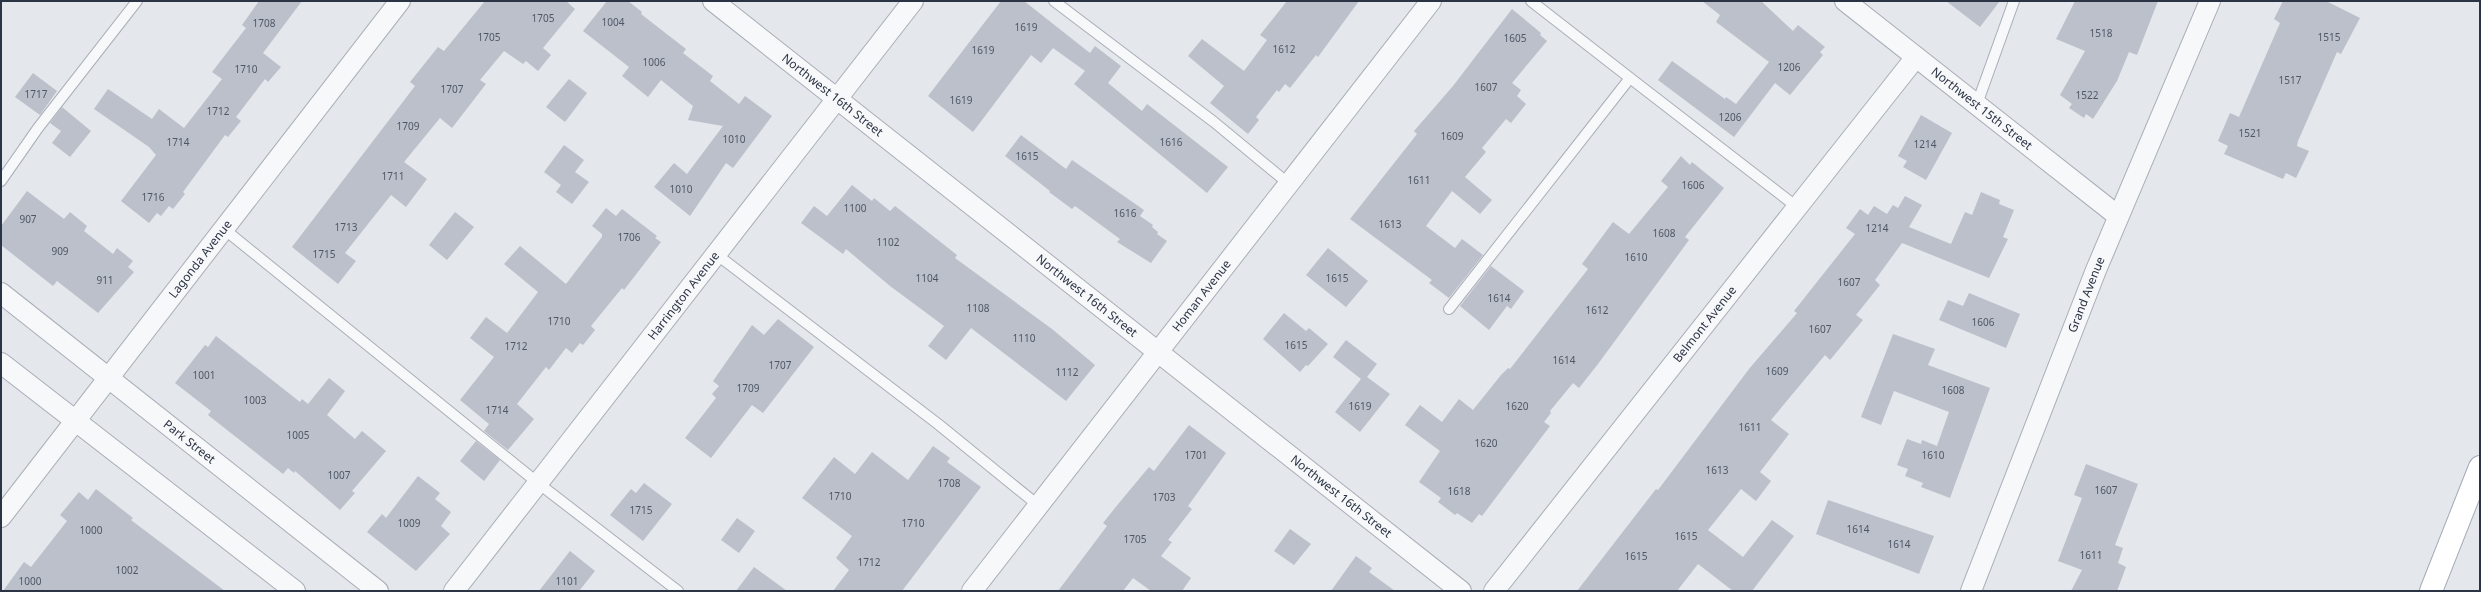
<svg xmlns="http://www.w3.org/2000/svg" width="2481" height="592" viewBox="0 0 2481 592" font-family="'Noto Sans',sans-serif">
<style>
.building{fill:#bbc0ca}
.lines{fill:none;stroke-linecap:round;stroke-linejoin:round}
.lane-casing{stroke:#a9aeb7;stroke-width:12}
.street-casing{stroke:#a9aeb7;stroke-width:22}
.primary-casing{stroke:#a3abb8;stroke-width:24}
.lane{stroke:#f7f8fa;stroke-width:10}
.street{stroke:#f7f8fa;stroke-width:20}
.primary{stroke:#fff;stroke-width:22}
.labels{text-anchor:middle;stroke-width:3;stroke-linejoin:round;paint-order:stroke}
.number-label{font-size:10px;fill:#4f5766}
.street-label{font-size:12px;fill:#2b3445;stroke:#f4f6f9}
</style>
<rect width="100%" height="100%" fill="#e4e7ec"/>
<path class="building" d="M 259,1 L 302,1 L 263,53 L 281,67 L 268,82 L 265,79 L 236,117 L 241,121 L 228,137 L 225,135 L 183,192 L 185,194 L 173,209 L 169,206 L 161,216 L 157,213 L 149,223 L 121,201 L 156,155 L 149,147 L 94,109 L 108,89 L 152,119 L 159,109 L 184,128 L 222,79 L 212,72 L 246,28 L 242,25 Z
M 485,1 L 566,1 L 575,9 L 543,48 L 551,55 L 538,71 L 526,61 L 523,64 L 504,51 L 480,80 L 486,84 L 452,128 L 440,118 L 404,162 L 427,179 L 406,207 L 391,195 L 345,253 L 356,261 L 338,284 L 292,247 L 415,86 L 410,82 L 438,47 L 444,51 Z
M 607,1 L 628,1 L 642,12 L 641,14 L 686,49 L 683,53 L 713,76 L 710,81 L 739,104 L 745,96 L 772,116 L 733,168 L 726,163 L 690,216 L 654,187 L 674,163 L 687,174 L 723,126 L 688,120 L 693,106 L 661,80 L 648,97 L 622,76 L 629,67 L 583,31 Z
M 1001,1 L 1024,1 L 1090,53 L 1095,46 L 1121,66 L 1108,83 L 1142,111 L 1147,104 L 1228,167 L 1207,193 L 1074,84 L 1085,71 L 1053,48 L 1041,63 L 1031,55 L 973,132 L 928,96 Z
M 1287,1 L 1359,1 L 1318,57 L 1316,55 L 1290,88 L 1285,84 L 1279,92 L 1277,90 L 1256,117 L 1259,120 L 1248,134 L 1210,103 L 1224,86 L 1188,56 L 1202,39 L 1244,71 L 1267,40 L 1260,35 Z
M 1702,1 L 1761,1 L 1793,31 L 1798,25 L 1825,47 L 1820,52 L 1823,55 L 1790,95 L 1775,83 L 1734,137 L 1658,80 L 1672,61 L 1725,99 L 1726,97 L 1736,104 L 1769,62 L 1716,22 L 1720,15 Z
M 1946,1 L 2000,1 L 1980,27 Z
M 2075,1 L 2158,1 L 2137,55 L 2129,52 L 2117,81 L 2093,119 L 2086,114 L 2084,118 L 2069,108 L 2072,104 L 2060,95 L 2085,51 L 2056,39 Z
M 2283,1 L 2326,1 L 2360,18 L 2341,54 L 2337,52 L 2298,141 L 2297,146 L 2309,151 L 2296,178 L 2286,173 L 2283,179 L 2224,154 L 2228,146 L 2218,141 L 2230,113 L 2239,117 L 2280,23 L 2274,19 Z
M 1512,9 L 1541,33 L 1540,35 L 1547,41 L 1512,83 L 1521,90 L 1517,96 L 1526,104 L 1511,123 L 1506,119 L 1482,148 L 1486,152 L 1465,177 L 1492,200 L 1480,214 L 1452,191 L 1426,226 L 1455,248 L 1462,239 L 1483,255 L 1449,298 L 1429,283 L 1432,280 L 1350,219 L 1417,134 L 1414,131 L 1453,86 Z
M 33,73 L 57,91 L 40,115 L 15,97 Z
M 569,79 L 587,93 L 565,122 L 546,107 Z
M 62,107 L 91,131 L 70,157 L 52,143 L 61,131 L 50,123 Z
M 1921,115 L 1952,133 L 1926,180 L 1903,167 L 1907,161 L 1898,156 Z
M 1021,135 L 1066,169 L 1072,160 L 1144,210 L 1140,216 L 1153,225 L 1152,227 L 1158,232 L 1157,234 L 1167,241 L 1151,263 L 1117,242 L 1120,239 L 1075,206 L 1072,209 L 1049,192 L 1050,191 L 1005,156 Z
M 564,145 L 584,160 L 575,172 L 589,182 L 572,204 L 556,192 L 561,185 L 544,172 Z
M 1681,156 L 1690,165 L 1692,162 L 1724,188 L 1685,237 L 1689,240 L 1598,364 L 1579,388 L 1573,383 L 1550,411 L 1551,413 L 1544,422 L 1550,426 L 1482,516 L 1479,514 L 1472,523 L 1457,513 L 1455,515 L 1438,502 L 1441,498 L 1419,482 L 1440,451 L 1405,425 L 1420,405 L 1442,422 L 1459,399 L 1473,410 L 1501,375 L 1508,368 L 1510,369 L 1588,269 L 1582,264 L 1613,222 L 1629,234 L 1668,187 L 1661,181 Z
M 852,185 L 872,201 L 874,198 L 890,211 L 895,206 L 957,255 L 955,258 L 1052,329 L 1095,365 L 1066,401 L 971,328 L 946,360 L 928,346 L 944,326 L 890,286 L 846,249 L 843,254 L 801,223 L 814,206 L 827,216 Z
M 27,191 L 64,219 L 70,212 L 87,226 L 84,231 L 113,254 L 117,248 L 133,261 L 128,267 L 134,272 L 98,313 L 57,281 L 53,286 L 1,245 L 1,226 Z
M 1981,192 L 2000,200 L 1999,204 L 2014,210 L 2003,237 L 2008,239 L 1989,278 L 1902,243 L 1875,280 L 1880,285 L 1856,315 L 1863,320 L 1830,360 L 1825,355 L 1771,420 L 1789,434 L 1760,472 L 1771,481 L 1756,501 L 1741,489 L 1708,530 L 1743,557 L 1772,520 L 1794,536 L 1752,591 L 1733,591 L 1698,564 L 1677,591 L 1577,591 L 1656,489 L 1658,490 L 1749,369 L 1797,313 L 1794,311 L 1855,234 L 1846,228 L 1860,209 L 1868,215 L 1874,206 L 1887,214 L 1893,205 L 1898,208 L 1905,196 L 1922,205 L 1909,227 L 1951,244 L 1965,212 L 1972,215 Z
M 606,208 L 616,216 L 622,209 L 657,236 L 655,238 L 661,242 L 624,290 L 622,288 L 591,326 L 595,330 L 583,345 L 580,343 L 572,353 L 566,348 L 549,370 L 546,367 L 517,404 L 534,419 L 508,450 L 484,431 L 489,424 L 460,400 L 494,357 L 470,338 L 486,317 L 507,333 L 538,292 L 504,264 L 520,246 L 566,284 L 602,237 L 602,234 L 592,226 Z
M 455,212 L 474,227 L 447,260 L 429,245 Z
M 1328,248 L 1368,281 L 1346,307 L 1306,275 Z
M 1491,266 L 1524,291 L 1511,309 L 1507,306 L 1489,330 L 1460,306 Z
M 1969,293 L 2020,314 L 2006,348 L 1939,320 L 1948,300 L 1963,306 Z
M 1284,313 L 1306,331 L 1309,328 L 1328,344 L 1308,366 L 1306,365 L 1300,372 L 1263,339 Z
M 778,319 L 814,347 L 763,413 L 752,405 L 711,458 L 685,438 L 716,398 L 712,394 L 719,386 L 713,381 L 752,325 L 764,335 Z
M 1893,334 L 1935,349 L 1928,365 L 1990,388 L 1950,498 L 1921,487 L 1923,483 L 1905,476 L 1908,469 L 1897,465 L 1907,439 L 1921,444 L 1922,440 L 1937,446 L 1949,412 L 1894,391 L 1881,425 L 1861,417 Z
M 216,336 L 300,402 L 302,399 L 308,404 L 329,378 L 345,391 L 327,415 L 355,439 L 362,431 L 386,451 L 352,491 L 355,493 L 340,510 L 295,471 L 294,473 L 288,468 L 283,474 L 208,415 L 211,411 L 175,383 L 205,345 L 208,347 Z
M 1346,340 L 1377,364 L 1367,377 L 1390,394 L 1360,432 L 1335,412 L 1361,379 L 1333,357 Z
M 1189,425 L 1226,453 L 1188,506 L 1192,509 L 1168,540 L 1172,542 L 1161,556 L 1191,578 L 1182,591 L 1151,591 L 1133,578 L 1123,591 L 1058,591 L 1107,526 L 1103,523 L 1119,503 L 1149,467 L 1154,471 Z
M 476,441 L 500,460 L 484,481 L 460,461 Z
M 933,446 L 950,458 L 947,462 L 981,487 L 902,591 L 833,591 L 849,570 L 836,558 L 852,536 L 802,498 L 834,457 L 855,474 L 872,452 L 908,480 Z
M 2086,464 L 2138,484 L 2115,545 L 2123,548 L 2118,563 L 2126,567 L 2117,591 L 2071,591 L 2082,570 L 2058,561 L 2082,498 L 2074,495 Z
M 418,476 L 440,493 L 435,499 L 451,512 L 441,526 L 450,534 L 416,571 L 367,532 L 382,514 L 386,518 Z
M 644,483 L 672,504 L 643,541 L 610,515 L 631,489 L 636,493 Z
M 96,489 L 133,518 L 131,520 L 225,591 L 3,591 L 24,562 L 31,567 L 67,521 L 60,515 L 79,492 L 88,500 Z
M 1828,500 L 1934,536 L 1919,574 L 1816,534 Z
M 737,518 L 755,531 L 739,553 L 721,540 Z
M 1290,529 L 1311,544 L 1294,565 L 1274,551 Z
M 570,551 L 595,571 L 579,591 L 539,591 Z
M 1356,556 L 1372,568 L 1369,572 L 1395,591 L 1331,591 Z
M 754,567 L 787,591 L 736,591 Z"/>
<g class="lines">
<g class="lane-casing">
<path id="lane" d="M 1054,1 L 1214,122 L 1289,184
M 1630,78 L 1797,207
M 1977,104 L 2014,1
M 1,181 L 38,128 L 137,1
M 224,229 L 538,483 L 678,591
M 716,254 L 938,424 L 1039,506
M 1449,309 L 1630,78 L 1531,1"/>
</g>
<g class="street-casing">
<g id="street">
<path id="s1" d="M 713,1 L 1461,591"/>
<path id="s2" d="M 1845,1 L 2118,216"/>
<path id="s3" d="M 1,293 L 378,591"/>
<path d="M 1,363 L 295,591"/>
<path id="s4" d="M 1,517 L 400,1"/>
<path id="s5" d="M 454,591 L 913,1"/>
<path id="s6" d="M 972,591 L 1431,1"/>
<path id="s7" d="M 1494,591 L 1916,57"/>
<path id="s8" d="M 1971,591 L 2096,270 L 2210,1"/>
</g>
</g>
<g class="primary-casing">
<path id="primary" d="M 2431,591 L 2480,467"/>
</g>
<use href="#lane" class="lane"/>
<use href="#street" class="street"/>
<use href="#primary" class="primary"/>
</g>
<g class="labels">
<g class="number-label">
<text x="543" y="22">1705</text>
<text x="613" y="26">1004</text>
<text x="264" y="27">1708</text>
<text x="1026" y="31">1619</text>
<text x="2101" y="37">1518</text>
<text x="489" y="41">1705</text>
<text x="2329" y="41">1515</text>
<text x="1515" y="42">1605</text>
<text x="1284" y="53">1612</text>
<text x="983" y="54">1619</text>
<text x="654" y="66">1006</text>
<text x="1789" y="71">1206</text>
<text x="246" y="73">1710</text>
<text x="2290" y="84">1517</text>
<text x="1486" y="91">1607</text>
<text x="452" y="93">1707</text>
<text x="36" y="98">1717</text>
<text x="2087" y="99">1522</text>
<text x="961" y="104">1619</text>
<text x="218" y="115">1712</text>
<text x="1730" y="121">1206</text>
<text x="408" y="130">1709</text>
<text x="2250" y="137">1521</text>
<text x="1452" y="140">1609</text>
<text x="734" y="143">1010</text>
<text x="178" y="146">1714</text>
<text x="1171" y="146">1616</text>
<text x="1925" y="148">1214</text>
<text x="1027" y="160">1615</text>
<text x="393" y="180">1711</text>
<text x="1419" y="184">1611</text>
<text x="1693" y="189">1606</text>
<text x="681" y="193">1010</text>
<text x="153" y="201">1716</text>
<text x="855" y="212">1100</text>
<text x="1125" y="217">1616</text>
<text x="28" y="223">907</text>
<text x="1390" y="228">1613</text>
<text x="346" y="231">1713</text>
<text x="1877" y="232">1214</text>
<text x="1664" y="237">1608</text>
<text x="629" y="241">1706</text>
<text x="888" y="246">1102</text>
<text x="60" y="255">909</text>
<text x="324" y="258">1715</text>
<text x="1636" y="261">1610</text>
<text x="927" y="282">1104</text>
<text x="1337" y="282">1615</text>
<text x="105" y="284">911</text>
<text x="1849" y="286">1607</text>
<text x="1499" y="302">1614</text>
<text x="978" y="312">1108</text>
<text x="1597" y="314">1612</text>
<text x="559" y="325">1710</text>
<text x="1983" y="326">1606</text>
<text x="1820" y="333">1607</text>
<text x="1024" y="342">1110</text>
<text x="1296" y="349">1615</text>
<text x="516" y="350">1712</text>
<text x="1564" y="364">1614</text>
<text x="780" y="369">1707</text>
<text x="1777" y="375">1609</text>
<text x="1067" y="376">1112</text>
<text x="204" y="379">1001</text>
<text x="748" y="392">1709</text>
<text x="1953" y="394">1608</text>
<text x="255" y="404">1003</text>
<text x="1360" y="410">1619</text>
<text x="1517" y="410">1620</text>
<text x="497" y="414">1714</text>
<text x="1750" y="431">1611</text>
<text x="298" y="439">1005</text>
<text x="1486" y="447">1620</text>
<text x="1196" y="459">1701</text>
<text x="1933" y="459">1610</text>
<text x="1717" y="474">1613</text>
<text x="339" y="479">1007</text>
<text x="949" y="487">1708</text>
<text x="2106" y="494">1607</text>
<text x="1459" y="495">1618</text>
<text x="840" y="500">1710</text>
<text x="1164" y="501">1703</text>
<text x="641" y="514">1715</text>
<text x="409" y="527">1009</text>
<text x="913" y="527">1710</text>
<text x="1858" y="533">1614</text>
<text x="91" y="534">1000</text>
<text x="1686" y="540">1615</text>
<text x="1135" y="543">1705</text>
<text x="1899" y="548">1614</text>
<text x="2091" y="559">1611</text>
<text x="1636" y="560">1615</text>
<text x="869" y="566">1712</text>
<text x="127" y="574">1002</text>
<text x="30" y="585">1000</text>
<text x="567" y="585">1101</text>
</g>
<g class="street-label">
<text dy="4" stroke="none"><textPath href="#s1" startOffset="152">Northwest 16th Street</textPath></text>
<text dy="4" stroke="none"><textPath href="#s2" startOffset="174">Northwest 15th Street</textPath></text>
<text dy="4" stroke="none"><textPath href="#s4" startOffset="326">Lagonda Avenue</textPath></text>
<text dy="4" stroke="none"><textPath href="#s8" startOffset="318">Grand Avenue</textPath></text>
<text dy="4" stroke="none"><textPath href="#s5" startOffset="374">Harrington Avenue</textPath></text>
<text dy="4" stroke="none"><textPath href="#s1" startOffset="476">Northwest 16th Street</textPath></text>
<text dy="4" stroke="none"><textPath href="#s6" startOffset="374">Homan Avenue</textPath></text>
<text dy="4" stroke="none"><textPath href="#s7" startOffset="340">Belmont Avenue</textPath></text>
<text dy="4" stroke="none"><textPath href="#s3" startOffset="240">Park Street</textPath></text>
<text dy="4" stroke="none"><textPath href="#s1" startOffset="800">Northwest 16th Street</textPath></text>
</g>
</g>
<rect width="2481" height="592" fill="none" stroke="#2b3445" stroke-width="4"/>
</svg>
